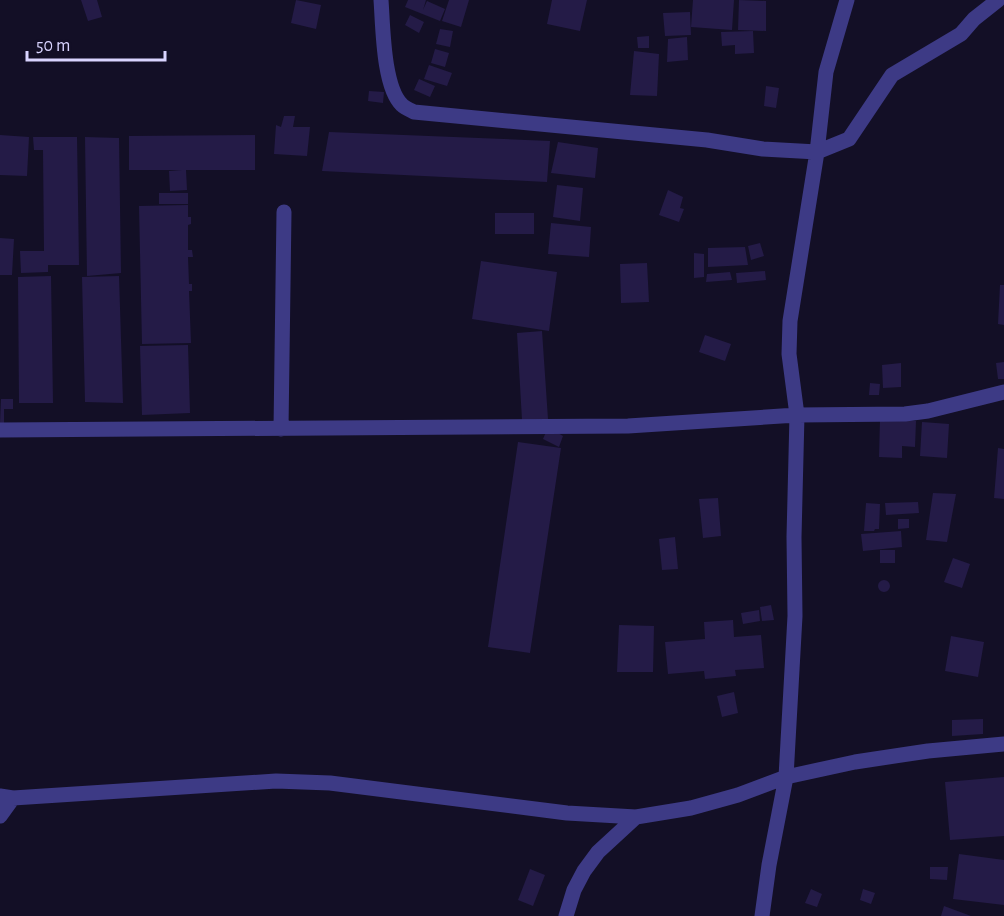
<svg xmlns="http://www.w3.org/2000/svg" width="1004" height="916" viewBox="0 0 1004 916" font-family="'Alegreya Sans',sans-serif">
<style>
.building{fill:#241b47}
.lines{fill:none;stroke-linecap:round;stroke-linejoin:round}
.minor{stroke:#3d3a85;stroke-width:15}
</style>
<rect width="100%" height="100%" fill="#130f26"/>
<path class="building" d="M 81,0 L 97,0 L 102,17 L 88,21 Z
M 296,0 L 321,5 L 316,29 L 291,23 Z
M 408,0 L 426,0 L 423,10 L 427,1 L 445,9 L 440,21 L 405,7 Z
M 449,0 L 469,0 L 461,27 L 442,21 Z
M 552,0 L 587,0 L 580,31 L 547,24 Z
M 693,0 L 734,0 L 732,30 L 691,27 Z
M 739,0 L 766,1 L 766,31 L 738,30 Z
M 690,12 L 691,35 L 665,36 L 663,13 Z
M 410,15 L 424,22 L 419,33 L 405,25 Z
M 440,29 L 453,31 L 450,47 L 436,44 Z
M 753,31 L 754,53 L 735,54 L 735,45 L 722,46 L 721,32 Z
M 649,36 L 649,48 L 638,48 L 637,37 Z
M 687,37 L 688,60 L 667,62 L 668,39 Z
M 435,49 L 449,53 L 445,67 L 431,63 Z
M 634,51 L 659,54 L 657,96 L 630,95 Z
M 429,65 L 452,73 L 447,86 L 424,79 Z
M 419,79 L 435,86 L 430,97 L 414,90 Z
M 766,86 L 779,88 L 776,108 L 764,106 Z
M 369,91 L 384,92 L 383,103 L 368,101 Z
M 284,116 L 295,116 L 293,127 L 310,127 L 307,156 L 274,154 L 276,125 L 281,127 Z
M 329,132 L 550,141 L 547,182 L 322,171 Z
M 0,135 L 29,137 L 27,176 L 0,175 Z
M 255,135 L 255,170 L 186,170 L 187,190 L 170,191 L 169,171 L 182,170 L 129,170 L 129,136 Z
M 33,137 L 77,137 L 79,265 L 48,265 L 48,272 L 21,273 L 20,251 L 44,251 L 43,150 L 34,150 Z
M 85,137 L 119,138 L 121,273 L 87,276 Z
M 558,142 L 598,148 L 595,178 L 551,173 Z
M 557,185 L 583,188 L 580,221 L 553,217 Z
M 668,190 L 683,197 L 680,208 L 684,209 L 679,222 L 659,215 Z
M 159,193 L 188,193 L 188,204 L 159,204 Z
M 188,205 L 188,217 L 191,217 L 191,224 L 188,225 L 188,250 L 192,250 L 193,257 L 188,257 L 189,284 L 192,284 L 192,291 L 189,291 L 191,343 L 142,344 L 139,206 Z
M 495,213 L 534,213 L 534,234 L 495,234 Z
M 551,223 L 591,227 L 589,257 L 548,254 Z
M 0,238 L 14,239 L 12,275 L 0,275 Z
M 760,243 L 764,256 L 751,260 L 748,246 Z
M 745,247 L 748,265 L 708,267 L 708,248 Z
M 694,253 L 704,254 L 704,277 L 694,278 Z
M 481,261 L 557,272 L 549,331 L 472,319 Z
M 647,263 L 649,302 L 621,303 L 620,264 Z
M 765,271 L 766,280 L 737,283 L 736,273 Z
M 730,272 L 732,280 L 706,282 L 707,274 Z
M 51,276 L 53,403 L 19,403 L 18,277 Z
M 119,276 L 123,403 L 85,402 L 82,277 Z
M 1000,285 L 1004,285 L 1004,325 L 998,324 Z
M 542,331 L 548,419 L 522,420 L 517,333 Z
M 705,335 L 731,344 L 725,361 L 699,352 Z
M 188,345 L 190,413 L 142,415 L 140,346 Z
M 1004,362 L 1004,379 L 998,379 L 996,363 Z
M 901,363 L 901,387 L 883,388 L 882,365 Z
M 870,383 L 880,384 L 879,395 L 869,395 Z
M 1,399 L 13,399 L 13,409 L 4,409 L 4,423 L 0,423 Z
M 880,420 L 916,421 L 915,447 L 902,446 L 902,458 L 879,457 Z
M 922,422 L 949,424 L 947,458 L 920,456 Z
M 548,427 L 563,436 L 559,447 L 543,439 Z
M 518,442 L 561,448 L 530,653 L 488,647 Z
M 998,448 L 1004,449 L 1004,499 L 994,498 Z
M 933,493 L 956,494 L 947,542 L 926,540 Z
M 718,498 L 721,536 L 703,538 L 699,499 Z
M 918,502 L 919,513 L 886,515 L 885,503 Z
M 866,503 L 880,504 L 879,529 L 875,529 L 874,531 L 864,531 Z
M 898,519 L 909,519 L 909,528 L 898,529 Z
M 901,531 L 902,547 L 863,551 L 861,534 Z
M 675,537 L 678,569 L 662,570 L 659,539 Z
M 880,550 L 895,550 L 895,563 L 880,563 Z
M 953,558 L 970,564 L 962,588 L 944,582 Z
M878 586a6 6 0 1 1 12 0a6 6 0 1 1-12 0Z
M 771,605 L 774,620 L 762,621 L 760,607 Z
M 759,610 L 760,621 L 743,624 L 741,613 Z
M 733,620 L 734,637 L 761,635 L 764,668 L 735,670 L 736,676 L 705,679 L 704,671 L 668,674 L 665,642 L 705,639 L 704,622 Z
M 619,625 L 654,626 L 653,672 L 617,672 Z
M 951,636 L 984,642 L 978,677 L 945,671 Z
M 734,692 L 738,713 L 722,717 L 717,696 Z
M 983,719 L 983,734 L 952,736 L 952,720 Z
M 1004,777 L 1004,836 L 950,840 L 945,782 Z
M 959,854 L 1004,860 L 1004,905 L 953,899 Z
M 930,867 L 948,867 L 947,880 L 930,879 Z
M 530,869 L 545,875 L 533,906 L 518,900 Z
M 811,889 L 822,894 L 817,907 L 805,903 Z
M 863,889 L 875,893 L 871,904 L 860,900 Z
M 944,906 L 971,916 L 941,916 Z"/>
<g class="lines">
<path class="minor" d="M 381,0 C 383,26 383,87 402,105 C 405,108 410,110 414,112 L 707,140 L 763,149 L 817,152 L 849,139 L 892,75 L 961,34 L 974,19 L 998,0
M 281,429 L 284,212
M 0,430 L 628,426 L 797,415 L 905,414 L 928,411 L 1004,392
M 0,796 L 13,798 L 276,781 L 330,783 L 567,813 L 636,817
M 0,816 L 13,798
M 566,916 L 574,890 L 584,871 L 598,852 L 636,817 L 691,808 L 738,795 L 786,777 L 855,762 L 928,751 L 1004,744
M 762,916 L 769,865 L 786,777 L 795,616 L 794,537 L 797,415 L 789,354 L 790,321 L 817,152 L 826,72 L 847,0"/>
</g>
<path d="M27 51v9h138v-9" fill="none" stroke="#d9d4ff" stroke-width="3"/>
<text x="36" y="51" font-size="18" fill="#d9d4ff" stroke="#130f26" stroke-width="4.5" paint-order="stroke">50 m</text>
</svg>
